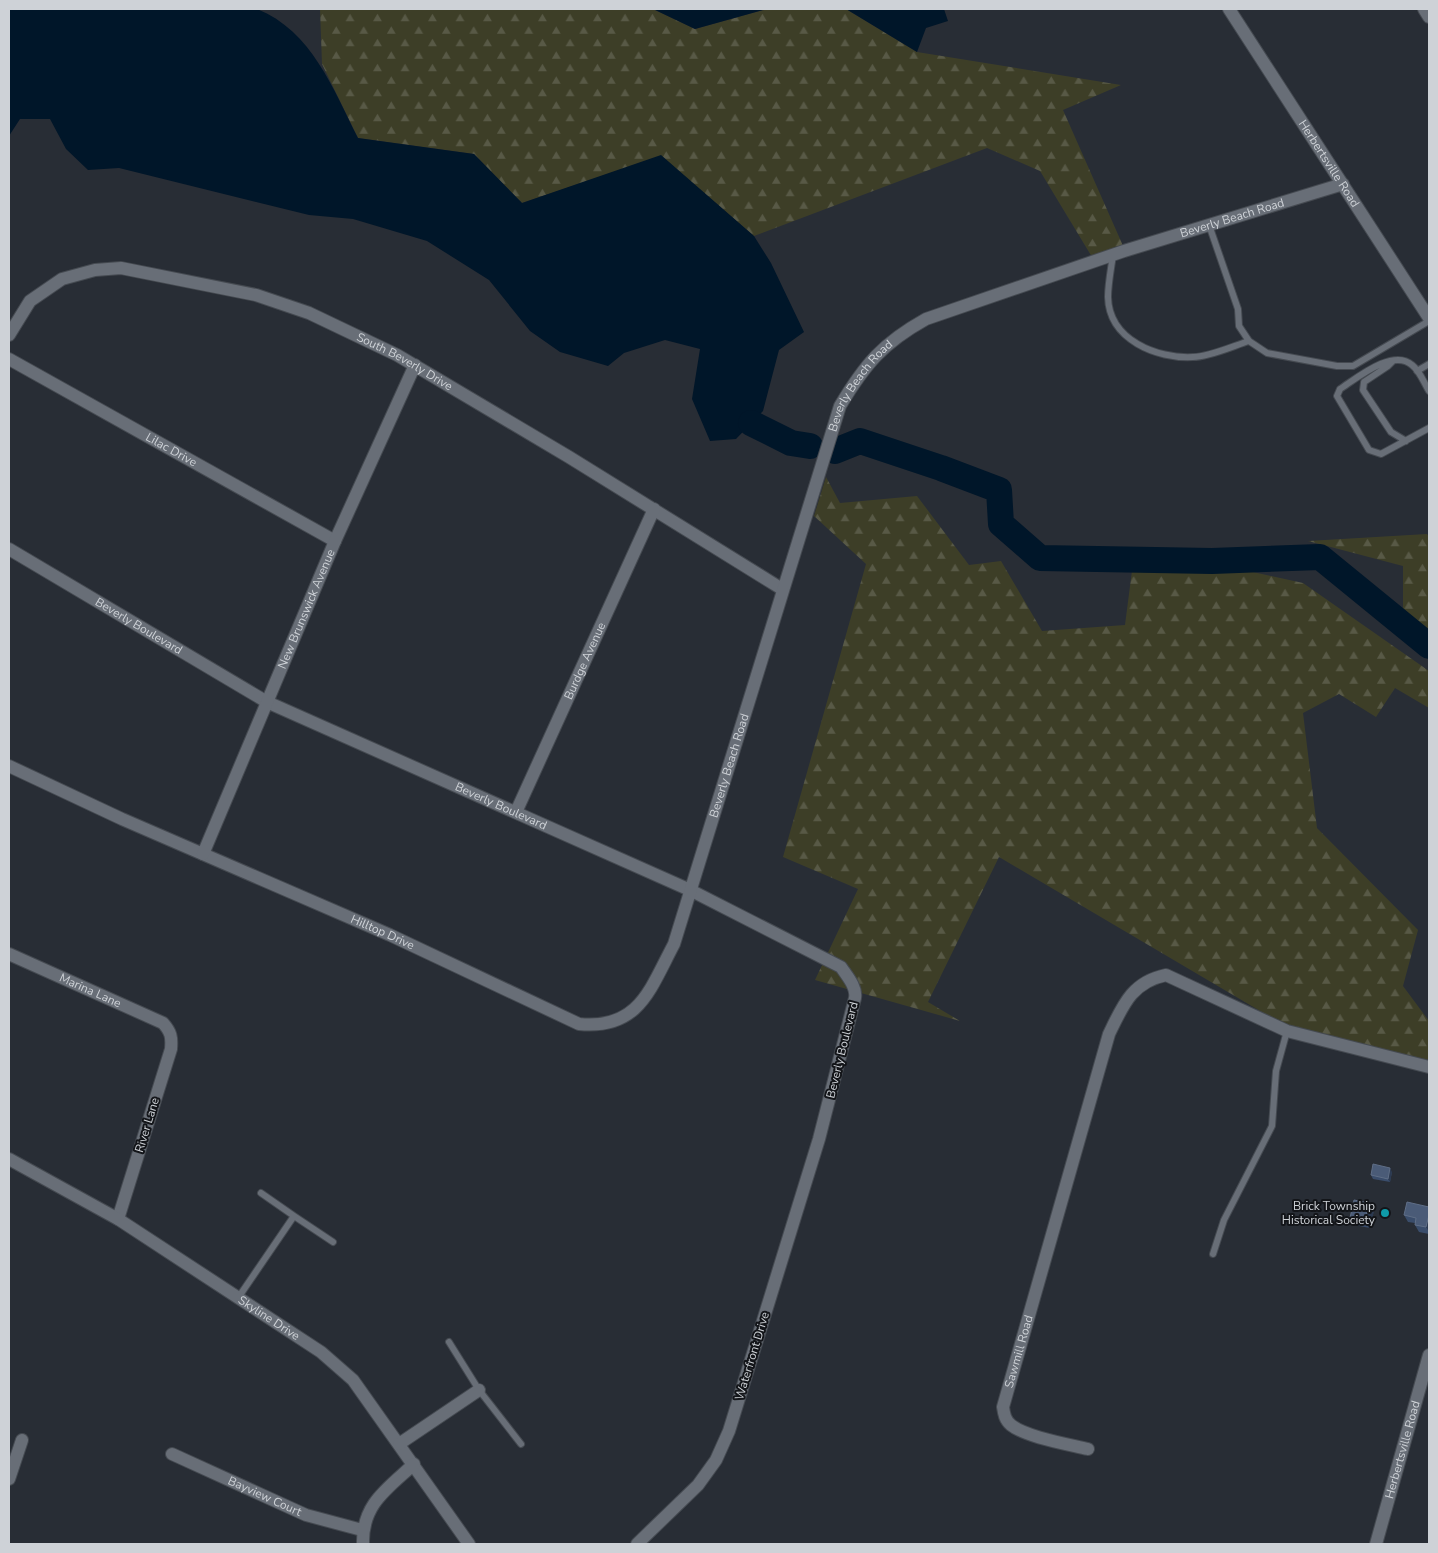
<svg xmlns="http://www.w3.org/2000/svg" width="1438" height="1553" viewBox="0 0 1438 1553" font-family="'Nunito Sans',sans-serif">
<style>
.forest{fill:url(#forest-firs)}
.water{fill:#001629}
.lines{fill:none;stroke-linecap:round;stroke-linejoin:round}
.river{stroke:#001629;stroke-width:26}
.lane-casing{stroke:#454a51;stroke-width:8}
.street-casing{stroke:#454a51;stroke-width:14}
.secondary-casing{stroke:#454a51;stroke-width:14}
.lane{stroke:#686e77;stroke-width:6}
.street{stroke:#686e77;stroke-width:12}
.secondary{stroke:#686e77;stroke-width:12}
.wall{fill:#3a4d6b}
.shaded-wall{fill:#2c3a51}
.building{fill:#4a5b77;stroke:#5f6e86}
.culture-dot{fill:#0f9aa8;stroke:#131519;stroke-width:2}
.labels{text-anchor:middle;stroke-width:4;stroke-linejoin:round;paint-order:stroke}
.street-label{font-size:12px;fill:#ced2d7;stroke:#131519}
.poi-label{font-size:12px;fill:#ced2d7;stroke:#131519;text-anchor:end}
</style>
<defs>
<pattern id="forest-firs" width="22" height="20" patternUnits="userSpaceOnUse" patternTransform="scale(1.25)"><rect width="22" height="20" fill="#3d3e27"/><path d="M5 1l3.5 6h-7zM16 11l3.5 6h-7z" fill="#585946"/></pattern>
</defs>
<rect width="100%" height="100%" fill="#282d35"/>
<path class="forest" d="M 320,9 L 653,9 L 695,29 L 767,9 L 846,9 L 917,52 L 1121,85 L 1063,110 L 1124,248 L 1092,257 L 1040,171 L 987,148 L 754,236 L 661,156 L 522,203 L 474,154 L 358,138 L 322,64 Z
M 826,477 L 840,503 L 917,496 L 969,565 L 1001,561 L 1042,631 L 1125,625 L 1133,563 L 1244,570 L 1303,583 L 1429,671 L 1429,708 L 1395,688 L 1376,717 L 1339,694 L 1303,713 L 1317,828 L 1418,930 L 1403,986 L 1429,1021 L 1429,1060 L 1289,1028 L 999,857 L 928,1002 L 960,1021 L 815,980 L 858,889 L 783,857 L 866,564 L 814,516 Z
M 1427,534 L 1429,537 L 1429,656 L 1403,628 L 1403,566 L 1308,541 Z"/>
<path class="water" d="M 9,9 L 257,9 C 312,31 333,89 358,138 L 474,154 L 522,203 L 661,155 L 754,236 L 771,263 L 804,332 L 779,350 L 763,411 L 736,439 L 710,441 L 692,399 L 700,349 L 665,340 L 624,353 L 608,366 L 560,352 L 530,331 L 489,280 L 427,241 L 353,219 L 309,215 L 119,168 L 88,170 L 66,149 L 50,119 L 20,119 L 9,136 Z
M 653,9 L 767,9 L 695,29 Z
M 846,9 L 944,9 L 948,21 L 926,28 L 917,52 Z"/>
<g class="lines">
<path class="river" d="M 751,423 L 791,443 L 810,446
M 835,451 L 860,441 L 941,468 L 999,490 L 1001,524 L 1040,558 L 1212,561 L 1320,557 L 1429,646"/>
<g class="lane-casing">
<path id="lane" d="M 1209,225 L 1238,309 L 1239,326 L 1249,341 L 1267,353 L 1337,366 L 1353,366 L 1429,321
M 1113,255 C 1111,269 1108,284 1108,297 C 1109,340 1157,359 1193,357 C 1209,357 1233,346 1249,341
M 1393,361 L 1388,366 L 1364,382 L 1363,390 L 1391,432 L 1406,441
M 1417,371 L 1429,364
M 1429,391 C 1424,383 1420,371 1412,365 C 1393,348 1357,378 1340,389 L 1337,396 L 1369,450 L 1381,454 L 1429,428
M 261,1193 L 294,1216
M 1213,1254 L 1224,1220 L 1272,1126 L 1276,1071 L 1287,1031
M 238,1298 L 294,1216 L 333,1242
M 449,1342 L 479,1390 L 521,1444"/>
</g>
<g class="street-casing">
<g id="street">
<path d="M 1424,9 L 1429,17"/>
<path id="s1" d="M 9,335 L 30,301 L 62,279 L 95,270 L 121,268 L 256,295 L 309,313 L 397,355 L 569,457 L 782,589"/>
<path id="s2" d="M 9,359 L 335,541"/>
<path id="s3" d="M 9,549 L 267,702 L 690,890 L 841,967 C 847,976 857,987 855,998 L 819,1139 L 729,1431 L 716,1460 L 698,1485 L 637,1544"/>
<path id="s4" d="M 9,766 L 122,819 L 390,935 L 579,1024 C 639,1030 650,989 674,944 L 840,406 C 865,364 883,343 926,319 L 1124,251 L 1343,184"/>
<path id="s5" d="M 516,812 L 654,509"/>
<path id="s6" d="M 203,854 L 335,541 L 415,365"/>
<path id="s7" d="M 9,954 L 163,1023 C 171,1032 172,1037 171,1049 L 118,1219"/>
<path id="s8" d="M 9,1159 L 118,1219 L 321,1352 L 353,1380 L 469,1544"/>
<path d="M 399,1444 L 479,1390"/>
<path id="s9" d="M 1088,1449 C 1067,1444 1026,1437 1011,1425 C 1005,1420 1004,1414 1003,1407 L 1109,1034 C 1123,1005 1132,982 1166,975 L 1287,1031 L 1429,1067"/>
<path id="s10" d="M 172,1454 L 306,1515 L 362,1530"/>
<path d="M 9,1479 L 22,1440"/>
<path d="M 363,1544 C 362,1504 387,1489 414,1464"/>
</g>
</g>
<g class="secondary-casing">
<g id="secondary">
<path id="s11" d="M 1229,9 L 1429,318"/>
<path id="s12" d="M 1376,1544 L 1429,1355"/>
</g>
</g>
<use href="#lane" class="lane"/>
<use href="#street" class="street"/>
<use href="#secondary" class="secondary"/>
</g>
<path class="wall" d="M 1392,1172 L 1390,1182 L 1373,1179 L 1371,1175 Z
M 1369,1203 L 1374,1210 L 1370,1228 L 1354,1225 L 1350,1218 Z
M 1429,1207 L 1429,1234 L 1419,1232 L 1415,1225 L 1415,1223 L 1408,1222 L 1404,1215 Z"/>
<path class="shaded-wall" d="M 1390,1168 L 1392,1172 L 1390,1182 L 1388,1179 Z
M 1369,1203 L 1374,1210 L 1370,1228 L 1365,1221 Z
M 1429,1215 L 1429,1232 L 1426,1227 Z"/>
<path class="building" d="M 1373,1164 L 1390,1168 L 1388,1179 L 1371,1175 Z
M 1354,1200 L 1369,1203 L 1365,1221 L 1350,1218 Z
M 1407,1202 L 1429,1207 L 1429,1215 L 1426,1227 L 1415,1225 L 1416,1218 L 1404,1215 Z"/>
<circle class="culture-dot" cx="1385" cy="1213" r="5"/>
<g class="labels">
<g class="street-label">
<text dy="4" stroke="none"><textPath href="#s11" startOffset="184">Herbertsville Road</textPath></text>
<text dy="4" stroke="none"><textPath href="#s4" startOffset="1771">Beverly Beach Road</textPath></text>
<text dy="4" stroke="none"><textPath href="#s1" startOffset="440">South Beverly Drive</textPath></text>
<text dy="4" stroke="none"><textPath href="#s4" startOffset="1352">Beverly Beach Road</textPath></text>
<text dy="4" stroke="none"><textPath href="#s2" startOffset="186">Lilac Drive</textPath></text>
<text dy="4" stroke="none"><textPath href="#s6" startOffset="266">New Brunswick Avenue</textPath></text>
<text dy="4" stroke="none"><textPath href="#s3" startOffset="151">Beverly Boulevard</textPath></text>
<text dy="4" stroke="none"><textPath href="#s5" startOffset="166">Burdge Avenue</textPath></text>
<text dy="4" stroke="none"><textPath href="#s4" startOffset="948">Beverly Beach Road</textPath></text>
<text dy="4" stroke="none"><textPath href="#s3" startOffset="556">Beverly Boulevard</textPath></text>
<text dy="4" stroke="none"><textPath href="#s4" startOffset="409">Hilltop Drive</textPath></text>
<text dy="4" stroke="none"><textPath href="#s7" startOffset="89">Marina Lane</textPath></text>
<text transform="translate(842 1050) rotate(-76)" y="4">Beverly Boulevard</text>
<text transform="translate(147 1125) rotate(-73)" y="4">River Lane</text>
<text dy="4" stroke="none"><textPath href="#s8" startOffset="305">Skyline Drive</textPath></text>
<text dy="4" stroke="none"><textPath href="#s9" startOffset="159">Sawmill Road</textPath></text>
<text transform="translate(752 1356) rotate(-73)" y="4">Waterfront Drive</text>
<text dy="4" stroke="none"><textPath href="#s12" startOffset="98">Herbertsville Road</textPath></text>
<text dy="4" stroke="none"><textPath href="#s10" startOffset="102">Bayview Court</textPath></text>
</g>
<g class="poi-label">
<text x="1375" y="1210">Brick Township<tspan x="1375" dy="14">Historical Society</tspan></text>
</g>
</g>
<rect width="1438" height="1553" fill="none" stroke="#ced2d7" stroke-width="20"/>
</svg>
